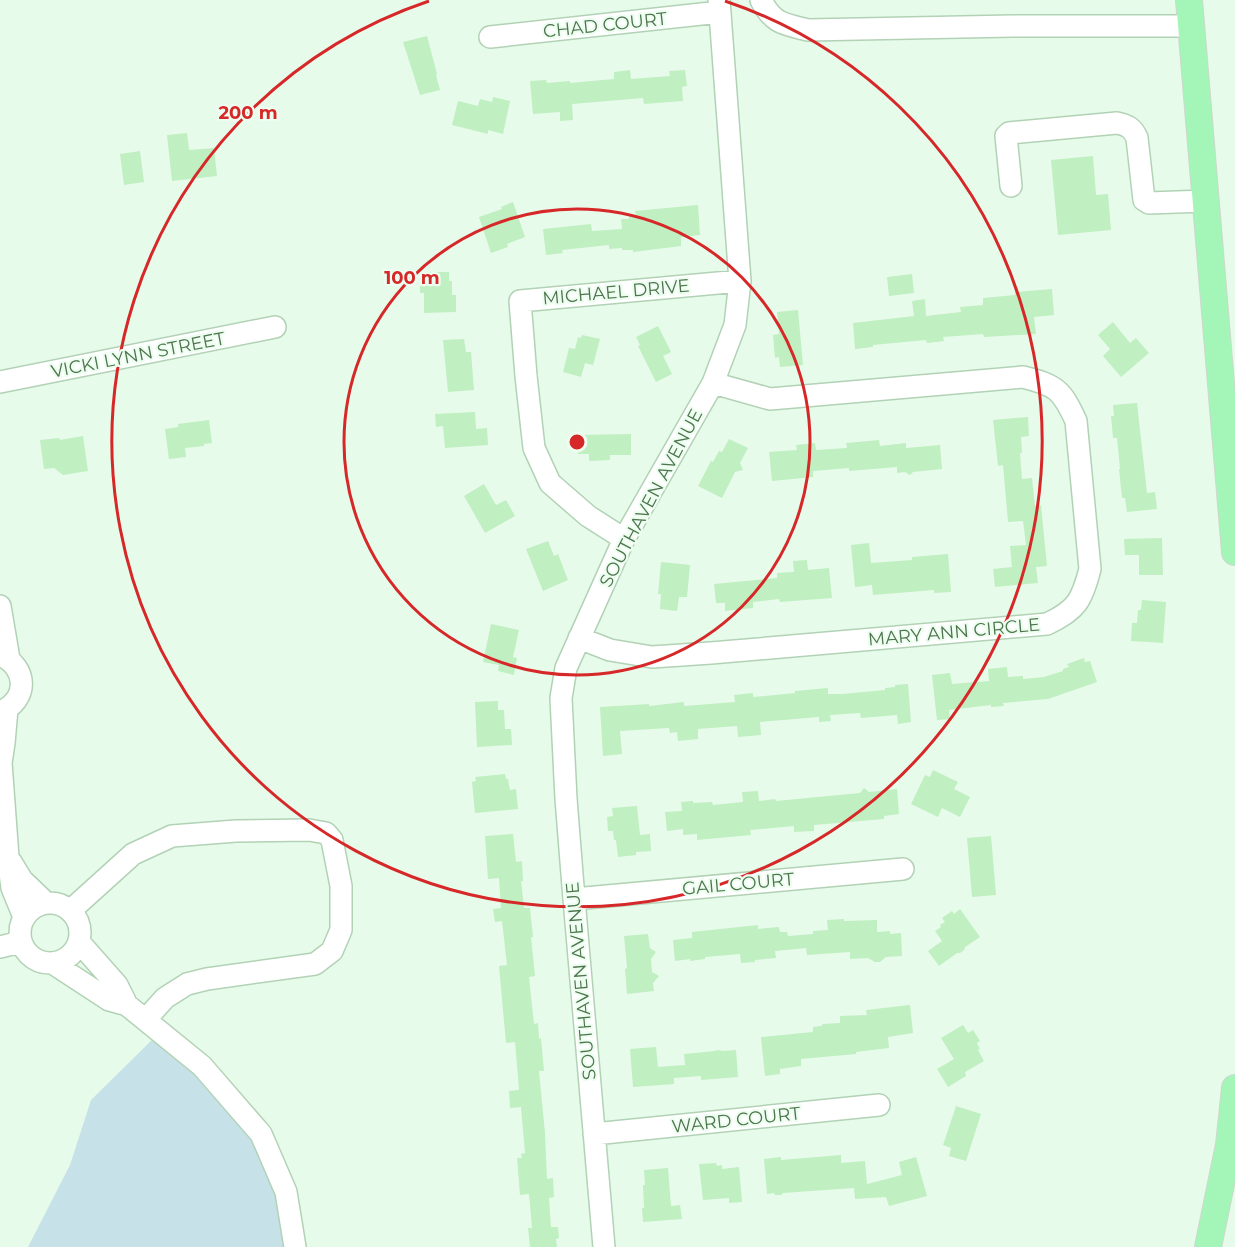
<svg xmlns="http://www.w3.org/2000/svg" width="1235" height="1247" viewBox="0 0 1235 1247" font-family="Montserrat,sans-serif">
<style>
.park{fill:#c6e1e8}
.building{fill:#c0efc1}
.lines{fill:none;stroke-linecap:round;stroke-linejoin:round}
.minor-casing{stroke:#b2d2b5;stroke-width:24}
.major-casing{stroke:#cdd8cd;stroke-width:28}
.minor{stroke:#fff;stroke-width:21}
.major{stroke:#a3f6b7;stroke-width:26}
.ring{fill:none;stroke:#d62828;stroke-width:3}
.labels{text-anchor:middle;stroke-width:4.5;stroke-linejoin:round;paint-order:stroke}
.street-label{font-size:18px;fill:#4d744c;stroke:#edfef1}
.centre{fill:#d62828;stroke:#edfef1;stroke-width:3}
.ring-label{font-size:18px;text-anchor:middle;font-weight:bold;fill:#d62828;stroke:#edfef1;stroke-width:4.5;stroke-linejoin:round;paint-order:stroke}
</style>
<rect width="100%" height="100%" fill="#e7fbeb"/>
<path class="park" d="M 156,1036 L 200,1077 L 261,1149 L 272,1173 L 289,1247 L 28,1247 L 70,1165 L 91,1100 Z"/>
<path class="building" d="M 427,36 L 437,74 L 436,75 L 440,90 L 420,95 L 403,42 Z
M 630,70 L 631,79 L 670,76 L 669,71 L 685,70 L 687,86 L 682,87 L 683,101 L 644,104 L 643,98 L 572,104 L 573,120 L 560,121 L 560,112 L 533,114 L 530,81 L 546,80 L 547,83 L 570,81 L 570,83 L 614,79 L 614,72 Z
M 493,97 L 510,101 L 503,134 L 488,130 L 488,134 L 452,125 L 458,101 L 478,106 L 480,99 L 492,102 Z
M 187,133 L 189,150 L 214,148 L 217,176 L 172,181 L 167,135 Z
M 140,151 L 144,182 L 124,185 L 120,154 Z
M 1093,156 L 1096,195 L 1108,194 L 1111,230 L 1058,235 L 1051,160 Z
M 513,202 L 525,237 L 507,244 L 508,247 L 491,253 L 479,217 L 502,209 L 501,207 Z
M 698,205 L 700,235 L 681,237 L 681,246 L 633,252 L 633,250 L 622,250 L 622,248 L 609,249 L 609,245 L 562,250 L 563,253 L 546,255 L 543,229 L 591,224 L 592,231 L 622,229 L 621,219 L 629,219 L 629,215 L 636,215 L 635,211 Z
M 424,272 L 449,272 L 449,281 L 452,281 L 452,295 L 456,295 L 456,312 L 424,313 L 424,293 L 420,293 L 420,279 L 424,279 Z
M 912,274 L 914,293 L 889,296 L 887,277 Z
M 1052,289 L 1054,315 L 1034,317 L 1036,334 L 984,337 L 983,334 L 943,337 L 944,341 L 927,343 L 926,340 L 873,345 L 873,347 L 855,349 L 853,323 L 914,316 L 912,301 L 925,299 L 926,316 L 961,312 L 960,307 L 983,305 L 983,298 L 1015,295 L 1015,292 Z
M 798,310 L 803,365 L 780,367 L 779,357 L 775,358 L 773,335 L 779,334 L 777,312 Z
M 1113,322 L 1130,343 L 1136,338 L 1149,353 L 1121,377 L 1103,356 L 1110,349 L 1098,335 Z
M 658,326 L 671,352 L 663,356 L 672,374 L 656,382 L 638,346 L 640,345 L 636,337 Z
M 582,335 L 600,339 L 593,365 L 585,363 L 581,377 L 563,372 L 569,348 L 575,349 L 578,337 L 581,338 Z
M 464,339 L 466,352 L 471,352 L 474,390 L 448,392 L 443,340 Z
M 1137,403 L 1147,493 L 1155,492 L 1157,509 L 1127,512 L 1125,498 L 1122,498 L 1119,469 L 1120,469 L 1117,438 L 1113,438 L 1111,416 L 1114,416 L 1113,405 Z
M 475,412 L 476,429 L 487,428 L 488,445 L 445,448 L 443,426 L 436,427 L 435,414 Z
M 1028,417 L 1029,436 L 1021,437 L 1022,453 L 1020,453 L 1022,479 L 1032,478 L 1035,506 L 1041,505 L 1047,566 L 1036,567 L 1038,583 L 995,587 L 993,569 L 1012,567 L 1010,546 L 1026,545 L 1023,521 L 1008,522 L 1003,465 L 998,466 L 993,420 Z
M 209,420 L 212,443 L 204,444 L 204,446 L 185,448 L 186,457 L 169,459 L 165,429 L 178,427 L 178,424 Z
M 631,434 L 631,455 L 610,455 L 610,460 L 589,461 L 589,454 L 578,454 L 577,435 Z
M 83,436 L 88,471 L 63,475 L 54,468 L 44,469 L 40,440 L 59,438 L 60,440 Z
M 729,439 L 748,448 L 740,463 L 743,470 L 735,472 L 722,498 L 698,486 L 711,461 L 713,462 L 719,451 L 722,452 Z
M 879,440 L 880,446 L 906,443 L 906,448 L 940,445 L 942,469 L 913,472 L 910,475 L 905,472 L 897,473 L 897,467 L 849,471 L 849,468 L 813,471 L 813,477 L 772,481 L 769,452 L 797,450 L 796,445 L 815,443 L 816,450 L 847,448 L 846,443 Z
M 484,484 L 496,505 L 506,500 L 515,516 L 485,533 L 464,496 Z
M 1162,538 L 1163,575 L 1139,575 L 1139,555 L 1125,555 L 1124,539 Z
M 548,541 L 554,556 L 558,554 L 568,580 L 543,591 L 526,549 Z
M 869,543 L 871,563 L 912,560 L 912,557 L 948,554 L 951,592 L 934,593 L 934,590 L 873,595 L 872,585 L 855,587 L 851,545 Z
M 807,560 L 808,570 L 829,568 L 832,598 L 780,602 L 779,599 L 753,602 L 753,608 L 725,611 L 725,603 L 716,603 L 714,584 L 777,578 L 777,573 L 794,572 L 793,561 Z
M 661,562 L 690,565 L 687,597 L 679,597 L 677,611 L 660,609 L 661,594 L 658,594 Z
M 1142,600 L 1166,602 L 1163,643 L 1131,641 L 1132,623 L 1137,623 L 1138,610 L 1141,610 Z
M 491,624 L 519,630 L 513,657 L 517,658 L 514,675 L 498,671 L 499,665 L 483,662 Z
M 1084,658 L 1085,662 L 1090,661 L 1097,682 L 1048,699 L 1003,703 L 1004,706 L 991,707 L 991,705 L 949,710 L 950,719 L 937,720 L 932,675 L 950,673 L 952,684 L 989,681 L 988,669 L 1007,667 L 1008,677 L 1023,676 L 1023,679 L 1044,677 L 1063,671 L 1063,669 L 1069,667 L 1067,664 Z
M 908,684 L 911,722 L 898,724 L 897,715 L 861,718 L 860,713 L 830,715 L 831,721 L 819,722 L 819,717 L 760,722 L 761,735 L 738,737 L 737,726 L 698,729 L 698,739 L 678,741 L 677,732 L 670,733 L 669,728 L 620,731 L 622,754 L 603,756 L 600,707 L 649,704 L 649,706 L 684,702 L 684,706 L 735,702 L 734,695 L 753,693 L 753,697 L 795,693 L 795,691 L 828,688 L 828,694 L 843,694 L 885,690 L 885,688 L 895,687 L 895,685 Z
M 498,701 L 498,710 L 504,710 L 505,729 L 511,729 L 512,745 L 477,747 L 475,702 Z
M 933,770 L 958,782 L 954,789 L 970,797 L 960,817 L 942,808 L 938,817 L 911,804 L 925,775 L 930,777 Z
M 505,774 L 506,779 L 508,779 L 510,790 L 516,789 L 518,809 L 475,813 L 472,782 L 476,781 L 475,777 Z
M 864,788 L 869,792 L 897,789 L 899,814 L 884,816 L 884,819 L 814,825 L 814,831 L 794,832 L 794,826 L 750,830 L 751,835 L 697,840 L 697,834 L 683,835 L 683,829 L 667,831 L 665,812 L 682,811 L 681,802 L 693,801 L 693,803 L 712,802 L 713,805 L 743,802 L 742,792 L 758,791 L 759,801 L 775,799 L 776,801 L 860,793 Z
M 637,806 L 640,835 L 650,834 L 651,851 L 636,852 L 636,855 L 618,857 L 616,840 L 614,840 L 613,831 L 608,831 L 607,817 L 613,816 L 612,808 Z
M 513,834 L 516,862 L 522,861 L 523,881 L 521,881 L 524,908 L 530,908 L 533,937 L 531,937 L 535,976 L 529,977 L 534,1024 L 538,1023 L 539,1039 L 541,1038 L 544,1071 L 539,1071 L 545,1133 L 547,1179 L 553,1178 L 554,1197 L 549,1198 L 551,1227 L 558,1227 L 559,1238 L 556,1239 L 557,1247 L 530,1247 L 528,1228 L 532,1228 L 529,1194 L 520,1195 L 517,1158 L 522,1158 L 521,1154 L 525,1153 L 521,1107 L 510,1108 L 509,1091 L 519,1090 L 515,1042 L 506,1043 L 499,966 L 507,965 L 502,921 L 495,922 L 493,909 L 501,908 L 499,878 L 488,879 L 485,836 Z
M 991,836 L 996,895 L 972,897 L 967,838 Z
M 960,909 L 980,937 L 965,947 L 964,950 L 960,953 L 957,953 L 939,966 L 928,951 L 942,941 L 935,931 L 941,927 L 940,925 L 945,922 L 942,918 L 952,911 L 954,914 Z
M 844,919 L 844,921 L 877,920 L 877,932 L 890,931 L 890,934 L 901,933 L 902,956 L 886,957 L 880,962 L 875,962 L 868,958 L 850,959 L 850,952 L 807,955 L 806,948 L 775,951 L 776,958 L 755,960 L 755,962 L 741,963 L 740,954 L 705,957 L 705,959 L 690,961 L 690,959 L 675,961 L 673,940 L 692,938 L 692,932 L 758,925 L 758,929 L 779,927 L 780,932 L 787,932 L 788,936 L 813,934 L 813,931 L 828,930 L 827,920 Z
M 648,934 L 650,948 L 656,952 L 651,959 L 652,972 L 659,976 L 653,983 L 654,991 L 627,994 L 625,969 L 627,968 L 624,936 Z
M 910,1005 L 913,1033 L 888,1037 L 889,1048 L 856,1052 L 856,1054 L 801,1059 L 801,1066 L 780,1069 L 780,1074 L 765,1076 L 761,1037 L 813,1032 L 813,1027 L 821,1026 L 823,1024 L 840,1023 L 840,1016 L 867,1015 L 866,1010 Z
M 963,1025 L 968,1033 L 973,1030 L 980,1041 L 977,1043 L 980,1049 L 978,1050 L 984,1061 L 965,1072 L 966,1076 L 948,1087 L 937,1069 L 954,1059 L 941,1038 Z
M 656,1047 L 658,1067 L 685,1065 L 684,1054 L 715,1051 L 717,1050 L 723,1051 L 736,1050 L 738,1077 L 701,1080 L 701,1076 L 674,1078 L 674,1084 L 633,1087 L 630,1049 Z
M 956,1106 L 981,1114 L 966,1161 L 949,1156 L 951,1148 L 943,1145 Z
M 841,1155 L 841,1163 L 865,1161 L 867,1184 L 902,1175 L 899,1162 L 916,1157 L 927,1196 L 889,1206 L 886,1197 L 855,1199 L 854,1188 L 783,1193 L 781,1195 L 775,1195 L 774,1193 L 767,1194 L 764,1159 L 781,1157 L 781,1160 Z
M 716,1163 L 717,1166 L 722,1165 L 722,1169 L 739,1167 L 742,1202 L 729,1203 L 729,1198 L 703,1200 L 699,1164 Z
M 668,1168 L 671,1206 L 680,1205 L 682,1219 L 643,1222 L 642,1208 L 644,1208 L 643,1185 L 645,1185 L 644,1170 Z"/>
<g class="lines">
<g class="minor-casing">
<path id="minor" d="M 761,0 C 773,24 784,24 808,30 L 1013,26 L 1191,26
M 490,37 L 720,12
M 1011,186 L 1006,136 L 1009,133 L 1117,123 C 1127,125 1133,128 1137,138 L 1144,200 L 1149,203 L 1205,201
M 0,382 L 275,327
M 624,539 L 588,516 L 550,483 L 534,448 L 526,376 L 520,301 L 740,281
M 0,606 L 9,659
M 579,638 L 610,650 L 652,657 L 711,653 L 1047,624 C 1077,610 1082,600 1090,569 L 1076,421 C 1062,390 1056,385 1023,377 L 770,399 L 713,383
M 0,655 C 28,667 29,700 0,712
M 7,709 L 4,743 L 1,763 L 8,857 L 12,888 L 24,917
M 11,862 L 22,880 L 46,903
M 574,899 L 903,869
M20 933a30 30 0 1 1 60 0a30 30 0 1 1-60 0Z
M 70,911 L 133,854 L 172,836 L 236,831 L 309,830 L 326,833 L 332,840 L 341,886 L 341,930 L 332,951 L 315,964 L 207,979 L 187,984 L 165,998 L 146,1019
M 79,942 L 117,985 L 127,1005
M 0,947 L 20,942
M 54,964 L 109,1000 L 127,1005 L 202,1066 L 261,1134 L 286,1192 L 295,1247
M 594,1134 L 879,1105
M 604,1247 L 574,899 L 566,799 L 561,698 L 566,668 L 624,539 L 713,383 L 735,325 L 740,281 L 719,0"/>
</g>
<g class="major-casing">
<path id="major" d="M 1189,0 L 1235,552
M 1208,1247 L 1229,1145 L 1235,1088"/>
</g>
<use href="#minor" class="minor"/>
<use href="#major" class="major"/>
</g>
<g class="ring">
<circle cx="577" cy="442" r="233"/>
<path d="M725 1A465 465 0 1 1 429 1"/>
</g>
<g class="labels">
<g class="street-label">
<text transform="translate(605 25) rotate(-6)" y="6">CHAD COURT</text>
<text transform="translate(616 292) rotate(-5)" y="6">MICHAEL DRIVE</text>
<text transform="translate(138 355) rotate(-11)" y="6">VICKI LYNN STREET</text>
<text transform="translate(651 498) rotate(-62)" y="6">SOUTHAVEN AVENUE</text>
<text transform="translate(954 632) rotate(-5)" y="6">MARY ANN CIRCLE</text>
<text transform="translate(738 884) rotate(-5)" y="6">GAIL COURT</text>
<text transform="translate(581 981) rotate(-95)" y="6">SOUTHAVEN AVENUE</text>
<text transform="translate(736 1120) rotate(-6)" y="6">WARD COURT</text>
</g>
</g>
<circle cx="577" cy="442" r="9" class="centre"/>
<g class="ring-label">
<text x="248" y="119">200 m</text>
<text x="412" y="284">100 m</text>
</g>
</svg>
